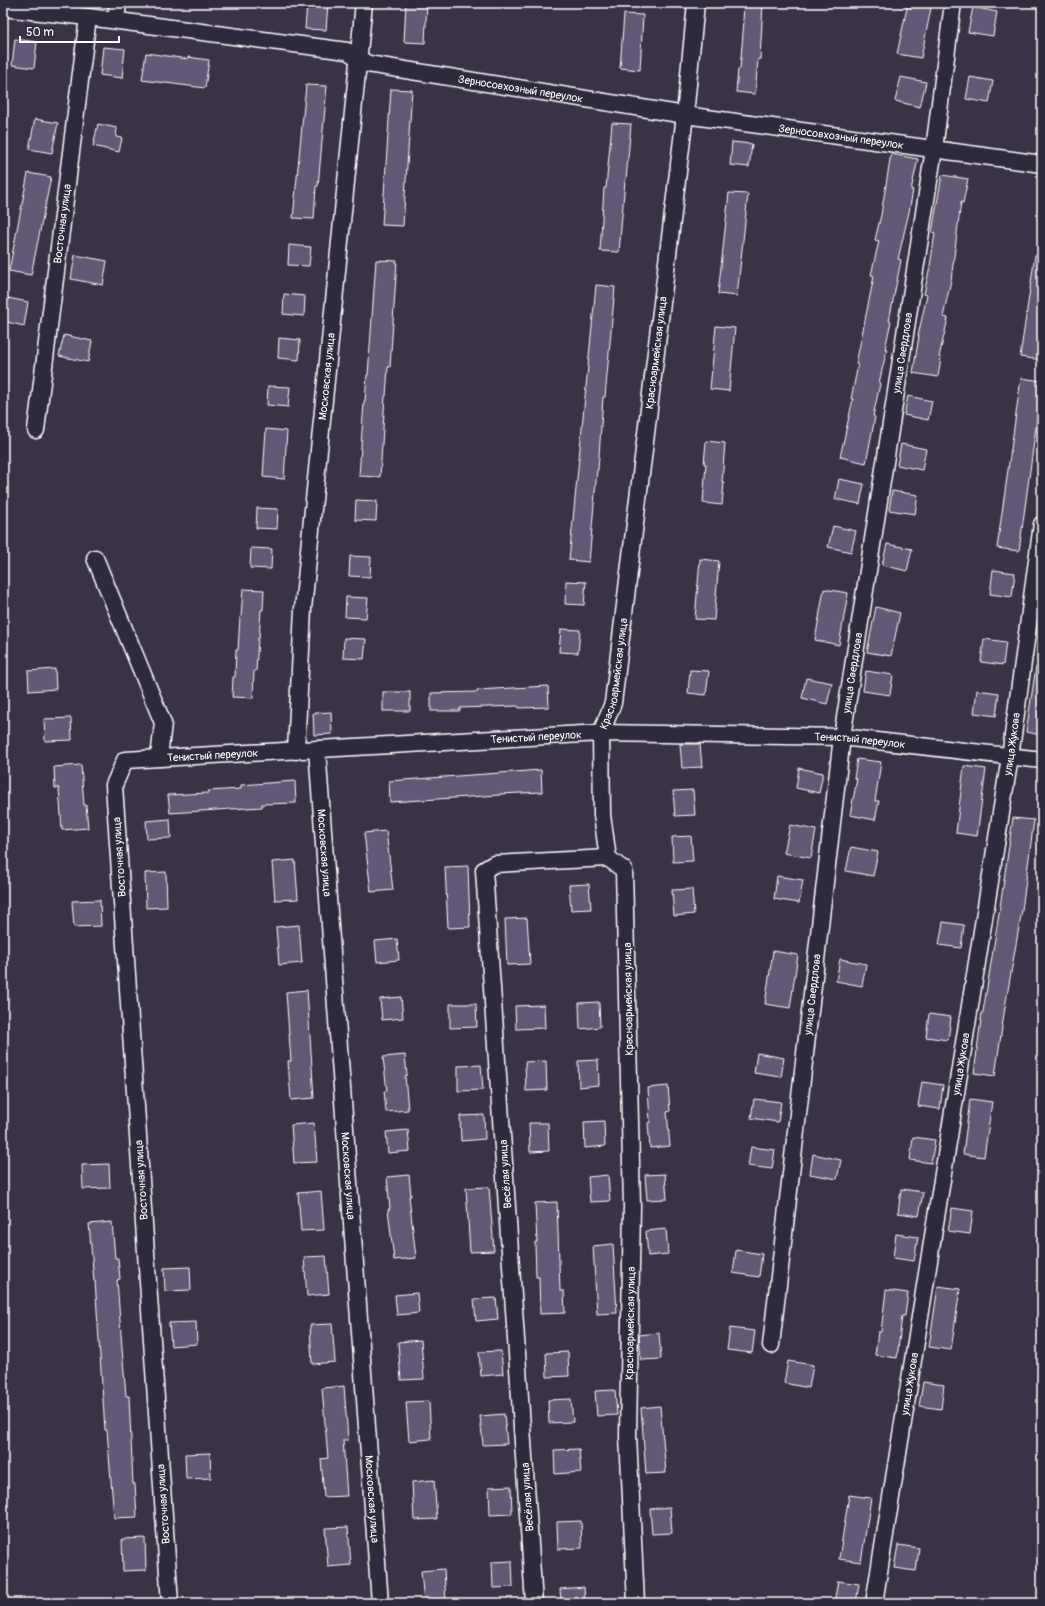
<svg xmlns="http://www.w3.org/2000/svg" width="1045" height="1606" font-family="Pangolin,sans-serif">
<rect width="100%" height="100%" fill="#3a3348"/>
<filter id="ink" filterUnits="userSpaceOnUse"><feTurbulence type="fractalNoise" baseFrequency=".025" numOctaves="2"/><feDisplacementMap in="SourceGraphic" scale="8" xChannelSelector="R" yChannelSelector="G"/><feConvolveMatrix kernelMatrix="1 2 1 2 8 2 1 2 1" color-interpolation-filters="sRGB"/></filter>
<g filter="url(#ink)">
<g fill="#645875" stroke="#fff">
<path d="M307 3H328L326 30 305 29Z"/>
<path d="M406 3H427L425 43 404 42Z"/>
<path d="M744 3H763L760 59H758L755 94 736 92 738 69H740L744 21H743Z"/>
<path d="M908 3H932L921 58 897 54Z"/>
<path d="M973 7 997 12 993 36 968 32Z"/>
<path d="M624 14 643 15 640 70 620 68Z"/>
<path d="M15 39 37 42 34 68 12 65Z"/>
<path d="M103 47 125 49 122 78 100 75Z"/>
<path d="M146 53 188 59V57L209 60 205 88 142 80Z"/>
<path d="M901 77 926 82 920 107 895 101Z"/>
<path d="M970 77 993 81 989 103 966 99Z"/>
<path d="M306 85 327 86 318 186H316L314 219 293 218Z"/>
<path d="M391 89 412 90 403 226 382 225Z"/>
<path d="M35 119 58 123 52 153 29 149Z"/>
<path d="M612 123 631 124 626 180H625L619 252 600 251 604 188H606Z"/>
<path d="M98 124 117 128 116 137 122 138 119 152 93 146Z"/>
<path d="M732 142 752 144 749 167 730 165Z"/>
<path d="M891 154 918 159 911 190H913L909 212 898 259 901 260 889 321H891L885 349H887L879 383 880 384 873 416 875 417 866 463 840 457 853 399H851L858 365 856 364 874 276 871 275 879 241 875 240 881 215Z"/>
<path d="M28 173 51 177 31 275 9 271Z"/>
<path d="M942 175 968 179 963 203 961 202 951 280 943 317 948 318 939 357 941 358 938 377 913 373 919 336H918L927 295 924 294 930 266 935 233 932 232Z"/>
<path d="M729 193 748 194 737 296 718 294Z"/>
<path d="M289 245 311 247 309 266 288 265Z"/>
<path d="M75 255 107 261 103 285 71 279Z"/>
<path d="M1035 255H1042V360L1020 357Z"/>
<path d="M376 260 397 261 390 367H388L386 396H385L380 477 359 476 364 401H365L367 375H368Z"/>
<path d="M596 285 615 287 605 397H603L598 470H597L589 562 569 560Z"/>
<path d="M284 294 305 296 304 316 283 314Z"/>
<path d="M3 297 28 302 24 326 3 321Z"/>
<path d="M716 326 735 328 729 391 710 389Z"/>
<path d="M64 335 92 341 88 362 59 356Z"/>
<path d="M279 338 300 340 299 360 278 358Z"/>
<path d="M1021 378 1042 381V383L1019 551 997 548Z"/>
<path d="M268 386 290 387 288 407 267 405Z"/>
<path d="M908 396 932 401 928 420 904 415Z"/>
<path d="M266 429 287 431 284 479 263 477Z"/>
<path d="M706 441 725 443 722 482H724L722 505 703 503 706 464H704Z"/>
<path d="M901 444 926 449 922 470 897 465Z"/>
<path d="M839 479 864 484 860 504 835 499Z"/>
<path d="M892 491 918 495 915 514 889 510Z"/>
<path d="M356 500 377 501 376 521 355 520Z"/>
<path d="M257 508 278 509 277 529 256 528Z"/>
<path d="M833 526 856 531 851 552 828 547Z"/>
<path d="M887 544 912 549 907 571 882 565Z"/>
<path d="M251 548 272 549 271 569 250 568Z"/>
<path d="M350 556 371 557 370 577 349 576Z"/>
<path d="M700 559 719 561 714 620 695 619Z"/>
<path d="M993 570 1015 573 1012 597 990 594Z"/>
<path d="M566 581 586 582 584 605 565 604Z"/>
<path d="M243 589 264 590 263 610H261L259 639 258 638 256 671H254L253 698 232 697 233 677H235L236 650H238L240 617H241Z"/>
<path d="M824 589 848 593 839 645 815 640Z"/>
<path d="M346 597 368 598 366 618 345 617Z"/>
<path d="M876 607 900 613 891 656 867 652Z"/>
<path d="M561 629 580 630 578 653 559 652Z"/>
<path d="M344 638 366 639 364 659 343 658Z"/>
<path d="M984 639 1006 642 1003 665 981 662Z"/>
<path d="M1036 667 1042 668V735L1026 732Z"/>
<path d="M55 669 56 689 29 691 28 671Z"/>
<path d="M690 670 709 671 706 695 688 693Z"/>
<path d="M866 671 893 675 890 695 863 691Z"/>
<path d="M806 678 832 683 827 704 802 698Z"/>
<path d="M548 686 549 707 519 708 518 706 460 708V711H431V693L478 692 477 690Z"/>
<path d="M977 690 999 693 996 716 974 713Z"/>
<rect x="383" y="692" width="27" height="19"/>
<path d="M331 712 332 734 314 735 313 713Z"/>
<path d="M71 718 72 740 45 741 44 719Z"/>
<path d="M680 744H700L702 767 682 768Z"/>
<path d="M857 759 881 762 875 801H879L875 820 850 815 857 779 854 778Z"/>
<path d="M81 765 84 805H86L88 828 62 830 59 788H55L54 767Z"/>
<path d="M964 766 986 769 977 836 956 833Z"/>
<path d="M799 768 823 773 819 793 796 788Z"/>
<path d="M541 770 542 792 500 794V795L390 802 389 781Z"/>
<path d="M295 781 296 803 262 804V807L170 813 168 795 208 793V791L241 789V785Z"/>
<path d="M693 790 695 815 675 816 673 791Z"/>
<path d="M1013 818 1034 820 1022 910 1005 1007 995 1076 974 1073 982 1012H983L999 914Z"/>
<path d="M170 819 171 838 147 839 146 821Z"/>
<path d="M790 825 816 830 811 858 784 853Z"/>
<path d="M386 831 393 890 371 892 364 833Z"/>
<path d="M691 836 693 861 673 862 672 837Z"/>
<path d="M851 847 878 852 873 876 846 871Z"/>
<path d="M295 860 298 899 275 900 272 862Z"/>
<path d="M468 866 470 927 448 928 445 867Z"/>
<path d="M166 872 167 907 146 908 145 873Z"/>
<path d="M777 876 803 880 799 903 774 899Z"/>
<path d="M589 884 591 909 571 910 569 885Z"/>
<path d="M692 889 694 914 674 916 672 890Z"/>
<path d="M100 900 101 926 74 927 72 901Z"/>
<path d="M527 918 530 964 507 965 505 919Z"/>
<path d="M943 922 964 925 961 948 939 945Z"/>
<path d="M299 925 302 963 279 965 276 927Z"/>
<path d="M397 939 399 960 377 962 375 941Z"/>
<path d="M773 951 798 955 790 1008 765 1004Z"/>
<path d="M840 959 866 964 862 986 836 981Z"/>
<path d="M307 990 314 1098 291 1100 288 1061H291L286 992Z"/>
<path d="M401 997 403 1018 382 1020 380 999Z"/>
<path d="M599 1002 600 1027 580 1029 579 1003Z"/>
<path d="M450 1004H476L477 1027 450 1028Z"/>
<path d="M544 1005 545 1028 516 1029 515 1006Z"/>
<path d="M929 1014 951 1017 948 1040 926 1037Z"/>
<path d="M757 1053 784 1058 781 1077 754 1073Z"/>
<path d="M405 1055 407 1075 405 1076 408 1110 386 1112 384 1091H387L383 1057Z"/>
<path d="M598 1060 599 1085 579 1087 578 1061Z"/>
<path d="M546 1061 547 1090 526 1091 525 1062Z"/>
<path d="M481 1065 483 1090 458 1091V1066Z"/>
<path d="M922 1082 943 1085 940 1109 918 1106Z"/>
<path d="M668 1086 670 1111 667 1112 670 1146 650 1148 648 1123 650 1122 648 1088Z"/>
<path d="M754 1099 781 1102 778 1122 751 1118Z"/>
<path d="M970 1099 992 1102 984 1157 963 1154Z"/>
<path d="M484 1115 485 1139 461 1141 460 1116Z"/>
<path d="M604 1121 605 1146 585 1148 584 1122Z"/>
<path d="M314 1123 317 1162 294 1163 291 1125Z"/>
<path d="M529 1123H548L549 1151 530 1152Z"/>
<path d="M408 1130 410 1151 388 1153 386 1132Z"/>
<path d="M913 1137 935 1140 931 1163 910 1160Z"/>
<path d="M751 1147 775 1150 772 1169 748 1166Z"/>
<path d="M813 1154 841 1160 837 1179 810 1174Z"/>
<path d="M109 1164 110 1188 83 1189 82 1165Z"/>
<path d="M665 1174 667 1199 647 1200 645 1175Z"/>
<path d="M409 1175 411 1196H409L416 1258 394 1260 388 1209H390L387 1177Z"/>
<path d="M608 1175 610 1201 590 1202 588 1177Z"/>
<path d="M489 1187 494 1251 470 1252 466 1188Z"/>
<path d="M901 1189 923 1192 919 1216 898 1213Z"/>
<path d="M321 1191 324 1230 301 1231 298 1193Z"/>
<path d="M557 1202 560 1291H564L565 1313 540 1314 539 1277H536L535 1242H537L535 1203Z"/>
<path d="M952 1208 973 1211 970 1234 948 1231Z"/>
<path d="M112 1222 115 1258H118L120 1279 117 1280 122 1348 126 1396H129L133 1484H135L137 1517 114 1518 107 1430H105L95 1281H94L89 1224Z"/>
<path d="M666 1229 668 1254 648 1256 646 1231Z"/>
<path d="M896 1234 918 1237 914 1261 893 1258Z"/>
<path d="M613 1244 617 1313 597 1314 593 1246Z"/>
<path d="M736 1250 762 1254 759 1277 733 1273Z"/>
<path d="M326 1256 329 1294 307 1296 304 1257Z"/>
<path d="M190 1267 191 1290 165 1291 164 1268Z"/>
<path d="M938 1286 960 1289 951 1350 929 1347Z"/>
<path d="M886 1290 908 1293 905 1316H902L897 1358 875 1355 878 1332H881Z"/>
<path d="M417 1293 419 1313 397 1315 395 1295Z"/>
<path d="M496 1298 498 1319 476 1321 474 1299Z"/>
<path d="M196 1322 197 1344 171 1346 169 1323Z"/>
<path d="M332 1324 335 1362 312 1364 310 1325Z"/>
<path d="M730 1328 755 1331 752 1353 727 1350Z"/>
<path d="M659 1333 661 1359 641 1360 639 1335Z"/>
<path d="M421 1340 424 1379 401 1380 398 1342Z"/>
<path d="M501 1351 503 1374 481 1376 479 1352Z"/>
<path d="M568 1352 569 1376 547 1377 546 1353Z"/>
<path d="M788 1361 813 1365 809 1388 784 1383Z"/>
<path d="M923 1382 944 1385 941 1409 919 1406Z"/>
<path d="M344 1386 348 1440H343L347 1496 324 1497 321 1459 328 1458 322 1388Z"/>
<path d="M615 1390 617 1415 597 1416 595 1391Z"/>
<path d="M571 1399 573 1422 549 1423 548 1400Z"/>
<path d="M429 1401 431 1439 409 1441 406 1402Z"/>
<path d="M660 1406 666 1473 646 1474 641 1408Z"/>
<path d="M504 1414 507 1444 483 1445 480 1416Z"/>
<path d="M579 1449 581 1472 555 1474 554 1450Z"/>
<path d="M210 1453 211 1478 186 1479 185 1454Z"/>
<path d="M434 1480 437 1519 414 1520 412 1482Z"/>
<path d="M511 1486 512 1514 490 1515 489 1487Z"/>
<path d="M849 1495 871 1498 861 1562 839 1559Z"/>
<path d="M670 1507 672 1533 652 1534 650 1509Z"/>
<path d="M581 1521 582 1548 558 1549 557 1522Z"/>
<path d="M348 1527 351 1565 328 1567 325 1528Z"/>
<path d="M145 1538 146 1570 123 1571 122 1539Z"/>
<path d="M898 1545 919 1548 916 1571 894 1568Z"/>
<path d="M512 1561 513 1587 493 1588 492 1562Z"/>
<path d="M444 1569 446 1603H424L421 1571Z"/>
<path d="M838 1581 859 1584 856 1603H834Z"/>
<path d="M584 1587 585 1603H561L560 1589Z"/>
</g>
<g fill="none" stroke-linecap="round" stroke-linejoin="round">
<defs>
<g id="minor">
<path id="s1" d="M3 8 88 17 347 51 368 64 685 115 1042 164"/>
<path d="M116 20 118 3"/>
<path id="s2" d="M36 430 88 17"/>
<path d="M95 558 163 723 159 758"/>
<path id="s3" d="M317 749 380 1603"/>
<path id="s4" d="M296 751 303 609 364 3"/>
<path id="s5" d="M771 1345 842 737 934 149 953 3"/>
<path id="s6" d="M170 1603 114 785 125 760 601 733 842 737 1042 760"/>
<path d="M534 1603 484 870 494 864 608 858"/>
<path id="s7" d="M636 1603 628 1436 632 1206 624 870 608 858 602 815 601 733 613 703 685 115 696 3"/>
<path id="s8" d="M874 1603 1010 757 1042 524"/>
</g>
</defs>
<use href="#minor" stroke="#fff" stroke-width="19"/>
<use href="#minor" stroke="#2f2a3d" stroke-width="16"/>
</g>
</g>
<g text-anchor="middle" stroke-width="4" stroke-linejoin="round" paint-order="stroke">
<g font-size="11" fill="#fff" stroke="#2f2a3d">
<text dy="4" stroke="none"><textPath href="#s1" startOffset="526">Зерносовхозный переулок</textPath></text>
<text dy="4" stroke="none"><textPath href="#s1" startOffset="850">Зерносовхозный переулок</textPath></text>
<text dy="4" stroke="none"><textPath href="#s2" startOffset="208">Восточная улица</textPath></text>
<text dy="4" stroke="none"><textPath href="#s7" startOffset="1264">Красноармейская улица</textPath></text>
<text dy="4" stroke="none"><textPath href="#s5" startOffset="1001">улица Свердлова</textPath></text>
<text dy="4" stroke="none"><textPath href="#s4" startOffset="376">Московская улица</textPath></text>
<text dy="4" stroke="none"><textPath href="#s7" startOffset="940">Красноармейская улица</textPath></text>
<text dy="4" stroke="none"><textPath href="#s5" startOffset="677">улица Свердлова</textPath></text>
<text dy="4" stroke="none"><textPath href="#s6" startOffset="1259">Тенистый переулок</textPath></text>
<text dy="4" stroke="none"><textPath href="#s6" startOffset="1583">Тенистый переулок</textPath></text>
<text dy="4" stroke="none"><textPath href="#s8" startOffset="870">улица Жукова</textPath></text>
<text dy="4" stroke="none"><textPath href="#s6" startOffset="935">Тенистый переулок</textPath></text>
<text dy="4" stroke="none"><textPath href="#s3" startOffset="104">Московская улица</textPath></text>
<text transform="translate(119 857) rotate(-94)" y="4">Восточная улица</text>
<text dy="4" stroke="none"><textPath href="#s5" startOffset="353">улица Свердлова</textPath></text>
<text transform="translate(628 999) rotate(-91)" y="4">Красноармейская улица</text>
<text dy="4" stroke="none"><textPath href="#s8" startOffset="546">улица Жукова</textPath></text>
<text transform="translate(505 1174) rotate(-94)" y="4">Весёлая улица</text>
<text dy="4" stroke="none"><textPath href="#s3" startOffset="428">Московская улица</textPath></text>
<text transform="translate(141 1180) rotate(-94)" y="4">Восточная улица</text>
<text dy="4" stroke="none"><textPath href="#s7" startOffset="280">Красноармейская улица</textPath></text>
<text dy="4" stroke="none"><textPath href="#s8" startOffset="222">улица Жукова</textPath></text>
<text transform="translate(527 1497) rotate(-94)" y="4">Весёлая улица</text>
<text dy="4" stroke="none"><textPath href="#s3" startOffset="752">Московская улица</textPath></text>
<text transform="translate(163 1504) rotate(-94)" y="4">Восточная улица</text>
</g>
</g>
<rect width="1045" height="1606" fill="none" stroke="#2f2a3d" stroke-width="16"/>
<rect x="8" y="8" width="1029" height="1590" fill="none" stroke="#fff" stroke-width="1.5" filter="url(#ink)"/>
<path d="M20 36v6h99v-6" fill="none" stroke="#ffffff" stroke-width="2"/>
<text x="26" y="36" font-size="12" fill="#ffffff" stroke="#2f2a3d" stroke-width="3" paint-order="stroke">50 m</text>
</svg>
